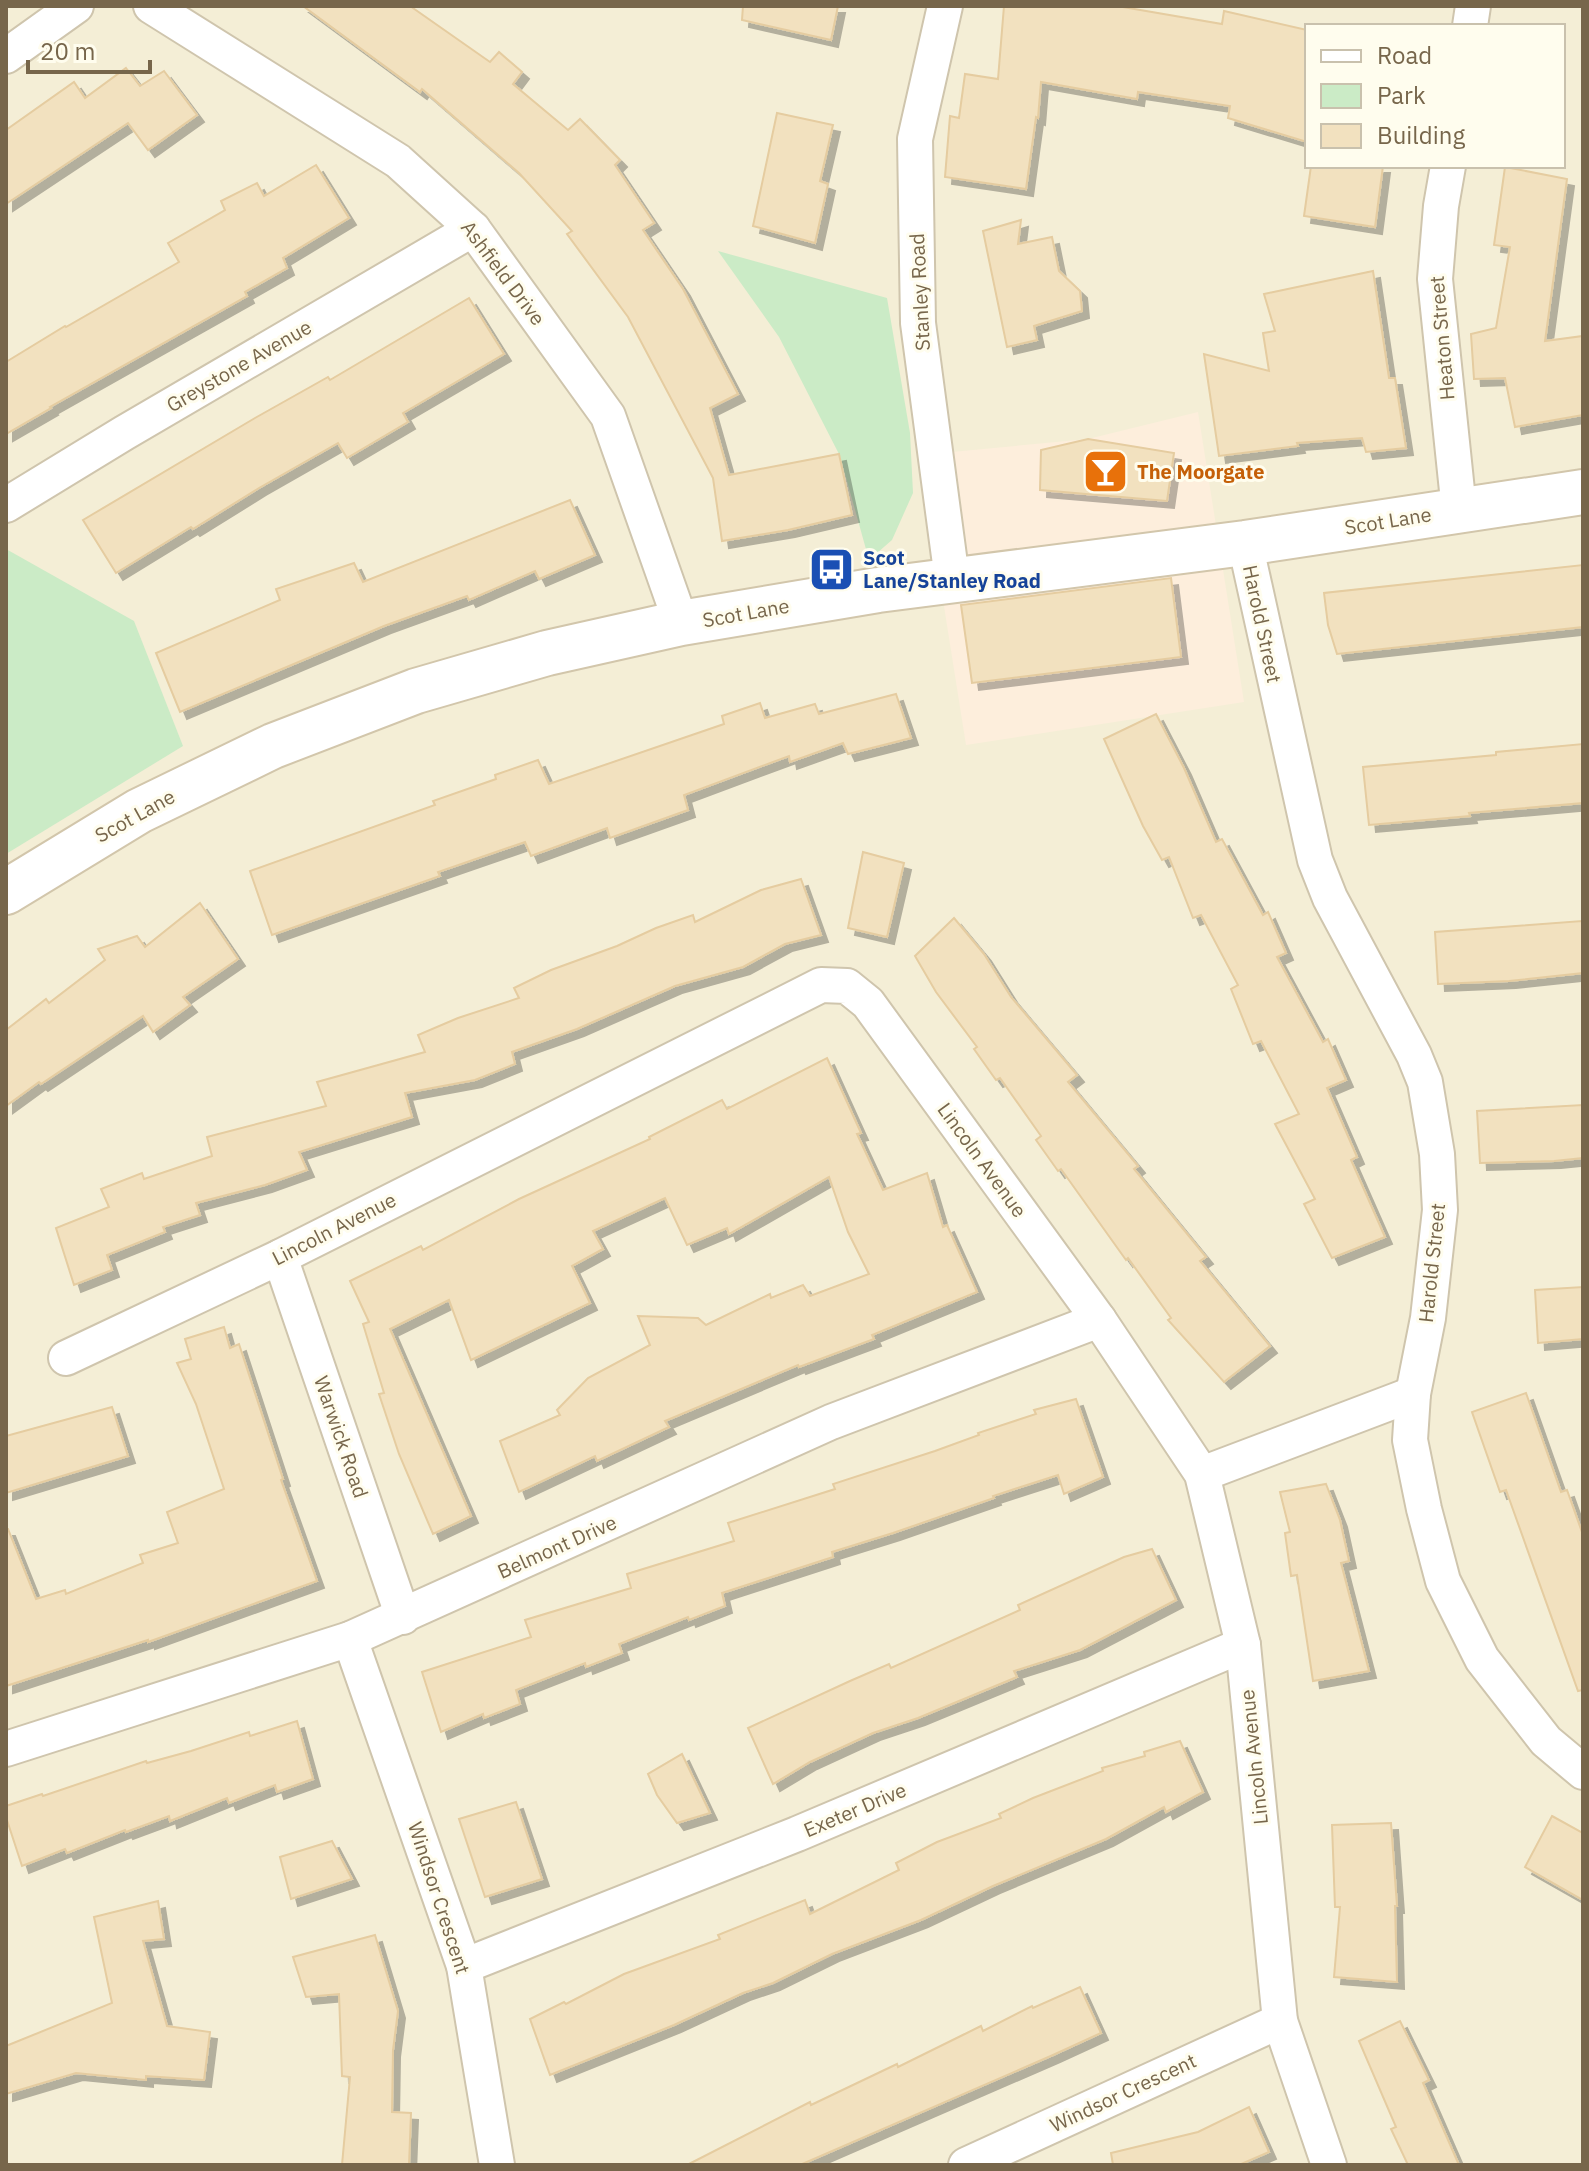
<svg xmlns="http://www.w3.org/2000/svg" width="1589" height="2171" font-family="'IBM Plex Sans',sans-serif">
<defs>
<filter id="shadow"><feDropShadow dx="7" dy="7" stdDeviation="0" flood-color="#0004"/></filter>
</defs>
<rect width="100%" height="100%" fill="#fcfae8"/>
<path fill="#f4eed6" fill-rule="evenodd" d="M6 6H1583V2165H6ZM1307 26H1563V166H1307Z"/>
<path fill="#fdeedc" d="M1198 412 1244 702 966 745 920 455 1088 439Z"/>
<g fill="#cbebc6">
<path d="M718 251 887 298 910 433 913 493 892 540 869 560 840 456 779 337Z"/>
<path d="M6 549 134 621 183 746 6 854Z"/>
</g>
<g fill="#f2e1bf" stroke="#e5cca0" stroke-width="2" filter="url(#shadow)">
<path d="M303 6H410L490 62 499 52 522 72 513 84 568 130 580 119 620 160 615 165 654 223 643 230 683 289 738 394 710 408 729 475 839 454 852 515 788 530 722 541 713 478 628 317 567 234 572 231 519 173 422 89 420 92Z"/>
<path d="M743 6H838L831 40 742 20Z"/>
<path d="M1004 6H1117L1222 24 1224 11 1307 30V142L1228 118 1230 106 1138 92 1137 99 1041 82 1038 118 1036 117 1026 189 945 177 950 116 959 118 965 74 998 79Z"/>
<path d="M126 68 140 86 164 71 197 115 148 150 128 123 6 204V130L74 82 85 98Z"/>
<path d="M777 113 833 125 820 181 828 184 815 243 753 226Z"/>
<path d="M316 165 349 218 283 258 287 268 245 292 247 296 50 407 51 408 6 434V362L65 326 66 327 179 262 168 243 225 210 221 201 257 183 264 196Z"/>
<path d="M1311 166H1383L1375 227 1304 216Z"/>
<path d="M1505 167 1567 179 1545 341 1583 336V415L1515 427 1505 378 1474 379 1471 334 1496 328 1510 247 1494 245Z"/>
<path d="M1021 220 1018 244 1052 237 1059 271 1080 291 1082 311 1034 326 1037 340 1007 347 983 231Z"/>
<path d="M1373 271 1389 378H1395L1406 448 1366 452 1362 438 1297 443 1298 446 1219 456 1204 354 1269 371 1263 333 1275 331 1264 294Z"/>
<path d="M469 298 504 354 403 413 408 422 347 458 338 443 259 488 193 529 191 527 116 573 83 520 255 418 328 377 330 380Z"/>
<path d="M1088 439 1174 453 1167 501 1040 490 1041 450Z"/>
<path d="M570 500 595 555 539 579 535 571 469 600 467 596 384 626 180 712 156 653 280 600 276 589 354 563 363 582Z"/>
<path d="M1583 565V627L1337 654 1328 625 1324 593Z"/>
<path d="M1171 578 1181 657 972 683 961 605Z"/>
<path d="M896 694 911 738 848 754 843 743 790 762 789 756 684 795 688 810 610 838 607 828 531 856 525 842 438 872 440 876 272 935 250 871 435 805 433 801 496 779 495 775 538 760 549 784 724 724 722 716 760 703 765 718 815 704 819 714Z"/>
<path d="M1156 714 1184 768 1216 842 1222 839 1263 915 1268 912 1286 953 1277 957 1323 1042 1328 1039 1346 1080 1327 1088 1357 1157 1351 1160 1385 1237 1332 1258 1304 1204 1315 1199 1275 1124 1299 1114 1261 1041 1253 1044 1231 989 1238 985 1201 915 1193 918 1169 857 1162 860 1143 826 1104 739Z"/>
<path d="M1583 744V803L1469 813 1470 816 1369 825 1363 767 1496 755V752Z"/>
<path d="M863 852 904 863 887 937 848 928Z"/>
<path d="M801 879 821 935 785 944 743 967 675 986 577 1029 512 1052 515 1064 475 1080 405 1093 412 1117 299 1152 307 1170 265 1185 196 1203 200 1215 163 1227 165 1232 107 1255 112 1270 74 1285 56 1228 109 1207 101 1189 142 1173 144 1179 212 1156 207 1137 326 1106 317 1082 425 1052 418 1035 458 1018 519 998 514 988 551 970 617 946 656 928 693 915 695 922 761 890Z"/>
<path d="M200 903 238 959 183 997 190 1005 153 1032 143 1016 41 1084 39 1082 6 1106V1030L46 999 49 1003 105 960 98 949 137 936 145 947Z"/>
<path d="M954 918 984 954 1011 997 1077 1075 1068 1082 1138 1166 1134 1169 1206 1257 1200 1261 1270 1346 1224 1382 1168 1320 1171 1318 1128 1258 1126 1260 1061 1169 1058 1171 1036 1140 1041 1136 1000 1078 996 1080 974 1049 977 1047 936 992 915 956Z"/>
<path d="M1582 921 1583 973 1509 981 1438 984 1435 932Z"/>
<path d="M827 1058 861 1133 857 1134 883 1190 927 1173 943 1227 947 1225 977 1292 872 1335 874 1339 799 1367 798 1365 665 1421 669 1427 597 1461 595 1456 519 1492 500 1441 560 1415 557 1410 588 1378 650 1345 638 1316 698 1318 706 1325 770 1294 771 1298 803 1285 810 1296 869 1274 848 1232 829 1177 729 1234 727 1228 687 1245 665 1198 593 1231 603 1249 572 1266 590 1303 471 1360 449 1300 390 1329 471 1516 433 1534 399 1454 379 1394 384 1393 363 1324 369 1322 350 1281 421 1246 423 1250 519 1199 650 1139 649 1137 722 1100 727 1109Z"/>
<path d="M1583 1105V1158L1554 1161 1480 1163 1477 1111Z"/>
<path d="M1583 1287V1339L1538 1343 1535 1290Z"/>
<path d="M224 1327 230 1348 239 1344 283 1479 281 1480 317 1581 148 1642V1640L6 1686V1529H8L36 1599 65 1590 66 1594 143 1563 140 1555 178 1543 167 1512 224 1489 196 1404 177 1363 191 1359 185 1339Z"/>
<path d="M1526 1393 1561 1492 1567 1490 1583 1535V1690L1578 1691 1506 1490 1500 1492 1472 1412Z"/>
<path d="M1076 1399 1103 1477 1064 1494 1058 1475 993 1496 994 1498 893 1533 832 1552 833 1557 722 1593 725 1606 689 1620 688 1617 619 1644 622 1653 586 1667 585 1663 516 1690 520 1704 484 1718 483 1714 441 1732 422 1672 531 1637 525 1620 631 1588 627 1574 734 1541 728 1523 835 1489 833 1484 935 1451 979 1435 978 1433 1036 1414 1034 1410Z"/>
<path d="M112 1407 128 1456 6 1493V1436Z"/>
<path d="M1326 1484 1340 1520 1349 1561 1341 1563 1369 1671 1313 1681 1297 1575 1291 1576 1285 1533 1290 1532 1280 1492Z"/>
<path d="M1152 1549 1176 1600 1080 1650 1014 1671 1017 1677 918 1718 873 1733 810 1762 773 1784 748 1728 850 1681 889 1664 891 1668 1020 1610 1018 1605 1124 1557Z"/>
<path d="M297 1721 313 1779 277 1792 275 1785 229 1803 227 1798 170 1821 169 1816 126 1832 125 1830 67 1853 65 1849 22 1866 6 1817V1806L42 1794 43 1796 146 1761 147 1763 191 1751 249 1732 250 1736Z"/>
<path d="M1180 1741 1203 1792 1166 1812 1164 1807 1106 1839 993 1886 921 1920 832 1954 773 1983 743 1993 674 2025 550 2075 530 2019 564 2002 566 2004 624 1974 720 1939 718 1935 805 1900 810 1914 899 1870 896 1863 937 1842 1001 1818 999 1814 1033 1798 1103 1771 1102 1768 1145 1756 1144 1752Z"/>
<path d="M682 1754 710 1813 677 1823 657 1795 648 1774Z"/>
<path d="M516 1802 542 1879 485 1897 459 1819Z"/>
<path d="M1552 1816 1583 1833V1900L1525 1867Z"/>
<path d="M1391 1823 1397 1906H1395L1397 1982 1334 1977 1340 1907H1335L1332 1825Z"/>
<path d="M332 1841 352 1879 291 1899 280 1857Z"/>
<path d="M158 1901 164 1939 143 1941 167 2026 210 2032 204 2080 146 2076V2080L76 2073 6 2094V2046L112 2003 94 1917Z"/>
<path d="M375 1935 398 2011 393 2050 392 2112 411 2113 409 2165H342L350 2077 342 2076 339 1994 306 1997 293 1957Z"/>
<path d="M1080 1987 1101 2033 1053 2055 800 2165H687L810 2102 811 2105 897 2064 898 2067 981 2026 983 2031 1032 2006 1033 2008Z"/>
<path d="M1400 2021 1429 2080 1423 2083 1459 2165H1408L1391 2129 1396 2127 1359 2041Z"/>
<path d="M1249 2107 1269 2152 1239 2165H1113L1111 2153 1198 2132Z"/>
</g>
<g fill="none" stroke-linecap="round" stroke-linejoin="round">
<defs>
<g id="street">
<path d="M151 6 398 161 473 229 608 416 681 623"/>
<path d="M945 6 915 139 918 323 952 579"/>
<path d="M1470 26 1473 6"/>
<path d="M6 56 76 6"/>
<path d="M1448 166 1441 206 1435 279 1459 510"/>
<path d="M6 505 124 433 473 229"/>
<path d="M1245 543 1315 860 1330 898 1414 1055 1425 1082 1437 1154 1440 1210 1428 1318 1413 1394 1410 1440 1424 1509 1443 1581 1482 1659 1546 1741 1583 1772"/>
<path d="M280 1257 403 1617"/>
<path d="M66 1358 280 1257 821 985 847 986 868 1003 1099 1320 1202 1474 1243 1645 1280 2021 1329 2165"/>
<path d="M1202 1474 1413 1394"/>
<path d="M350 1639 464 1966 497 2165"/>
<path d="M6 1749 350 1639 831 1422 1099 1320"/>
<path d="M464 1966 797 1834 1243 1645"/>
<path d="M966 2165 1280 2021"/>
</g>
<path id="secondary" d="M6 892 139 811 273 746 416 691 547 653 681 623 878 590 1245 543 1583 492"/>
</defs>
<use href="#street" stroke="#cfc5ad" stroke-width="38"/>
<use href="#secondary" stroke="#d2c6ab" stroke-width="48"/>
<use href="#street" stroke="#fff" stroke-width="34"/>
<use href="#secondary" stroke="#fff" stroke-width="44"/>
</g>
<defs>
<symbol id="bar-square" viewBox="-11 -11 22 22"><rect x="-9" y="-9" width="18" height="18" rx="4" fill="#e8710a" stroke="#fffdee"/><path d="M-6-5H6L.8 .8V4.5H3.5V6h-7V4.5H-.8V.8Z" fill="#fff"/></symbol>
<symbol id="bus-square" viewBox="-11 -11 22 22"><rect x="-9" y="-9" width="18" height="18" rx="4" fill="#1a4fb4" stroke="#fffdee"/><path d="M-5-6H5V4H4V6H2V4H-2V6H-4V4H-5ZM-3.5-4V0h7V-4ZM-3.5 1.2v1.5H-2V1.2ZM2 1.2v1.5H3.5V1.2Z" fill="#fff"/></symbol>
</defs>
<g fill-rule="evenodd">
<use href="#bar-square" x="1080" y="446" width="51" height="51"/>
<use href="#bus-square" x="806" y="544" width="51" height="51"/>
</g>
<g text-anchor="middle" stroke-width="6" stroke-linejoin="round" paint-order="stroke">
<g font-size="20" fill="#77664b" stroke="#fffdee">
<text transform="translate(503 273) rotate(53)" y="7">Ashfield Drive</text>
<text transform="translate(920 292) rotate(-93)" y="7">Stanley Road</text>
<text transform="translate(1442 338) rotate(-95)" y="7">Heaton Street</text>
<text transform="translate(239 366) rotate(-30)" y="7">Greystone Avenue</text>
<text transform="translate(1388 521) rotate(-9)" y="7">Scot Lane</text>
<text transform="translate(746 613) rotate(-10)" y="7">Scot Lane</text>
<text transform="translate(1262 624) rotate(78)" y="7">Harold Street</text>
<text transform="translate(135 816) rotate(-29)" y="7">Scot Lane</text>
<text transform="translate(982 1160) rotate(54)" y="7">Lincoln Avenue</text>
<text transform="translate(334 1229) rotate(-27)" y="7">Lincoln Avenue</text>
<text transform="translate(1432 1263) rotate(-84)" y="7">Harold Street</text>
<text transform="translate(341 1437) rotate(71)" y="7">Warwick Road</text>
<text transform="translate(557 1547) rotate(-24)" y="7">Belmont Drive</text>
<text transform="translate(1254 1757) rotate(-96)" y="7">Lincoln Avenue</text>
<text transform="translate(855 1810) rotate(-23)" y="7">Exeter Drive</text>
<text transform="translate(439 1898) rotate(72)" y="7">Windsor Crescent</text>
<text transform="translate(1123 2093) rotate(-25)" y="7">Windsor Crescent</text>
</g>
<g font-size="20" font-weight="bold" fill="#c56008" stroke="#fffdee" text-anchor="start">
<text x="1137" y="479">The Moorgate</text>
</g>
<g font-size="20" font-weight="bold" fill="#164399" stroke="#fffdee" text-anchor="start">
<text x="863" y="565">Scot<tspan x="863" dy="23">Lane/Stanley Road</tspan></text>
</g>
</g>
<rect width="1589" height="2171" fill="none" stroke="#77664b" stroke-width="16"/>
<rect x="1305" y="24" width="260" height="144" fill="#fffdee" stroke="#c9c1ad" stroke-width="2"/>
<rect x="1321" y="50" width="40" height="12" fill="#ffffff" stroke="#c9c1ad" stroke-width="2"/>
<text x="1377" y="64" font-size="24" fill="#77664b">Road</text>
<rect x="1321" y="84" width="40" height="24" fill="#cbebc6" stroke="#c9c1ad" stroke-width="2"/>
<text x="1377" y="104" font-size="24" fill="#77664b">Park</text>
<rect x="1321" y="124" width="40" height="24" fill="#f2e1bf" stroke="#c9c1ad" stroke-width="2"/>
<text x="1377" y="144" font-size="24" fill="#77664b">Building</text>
<path d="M28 60v12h122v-12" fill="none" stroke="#77664b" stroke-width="4"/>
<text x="40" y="60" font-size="24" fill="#77664b" stroke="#fffdee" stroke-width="6" paint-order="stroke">20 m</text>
</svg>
